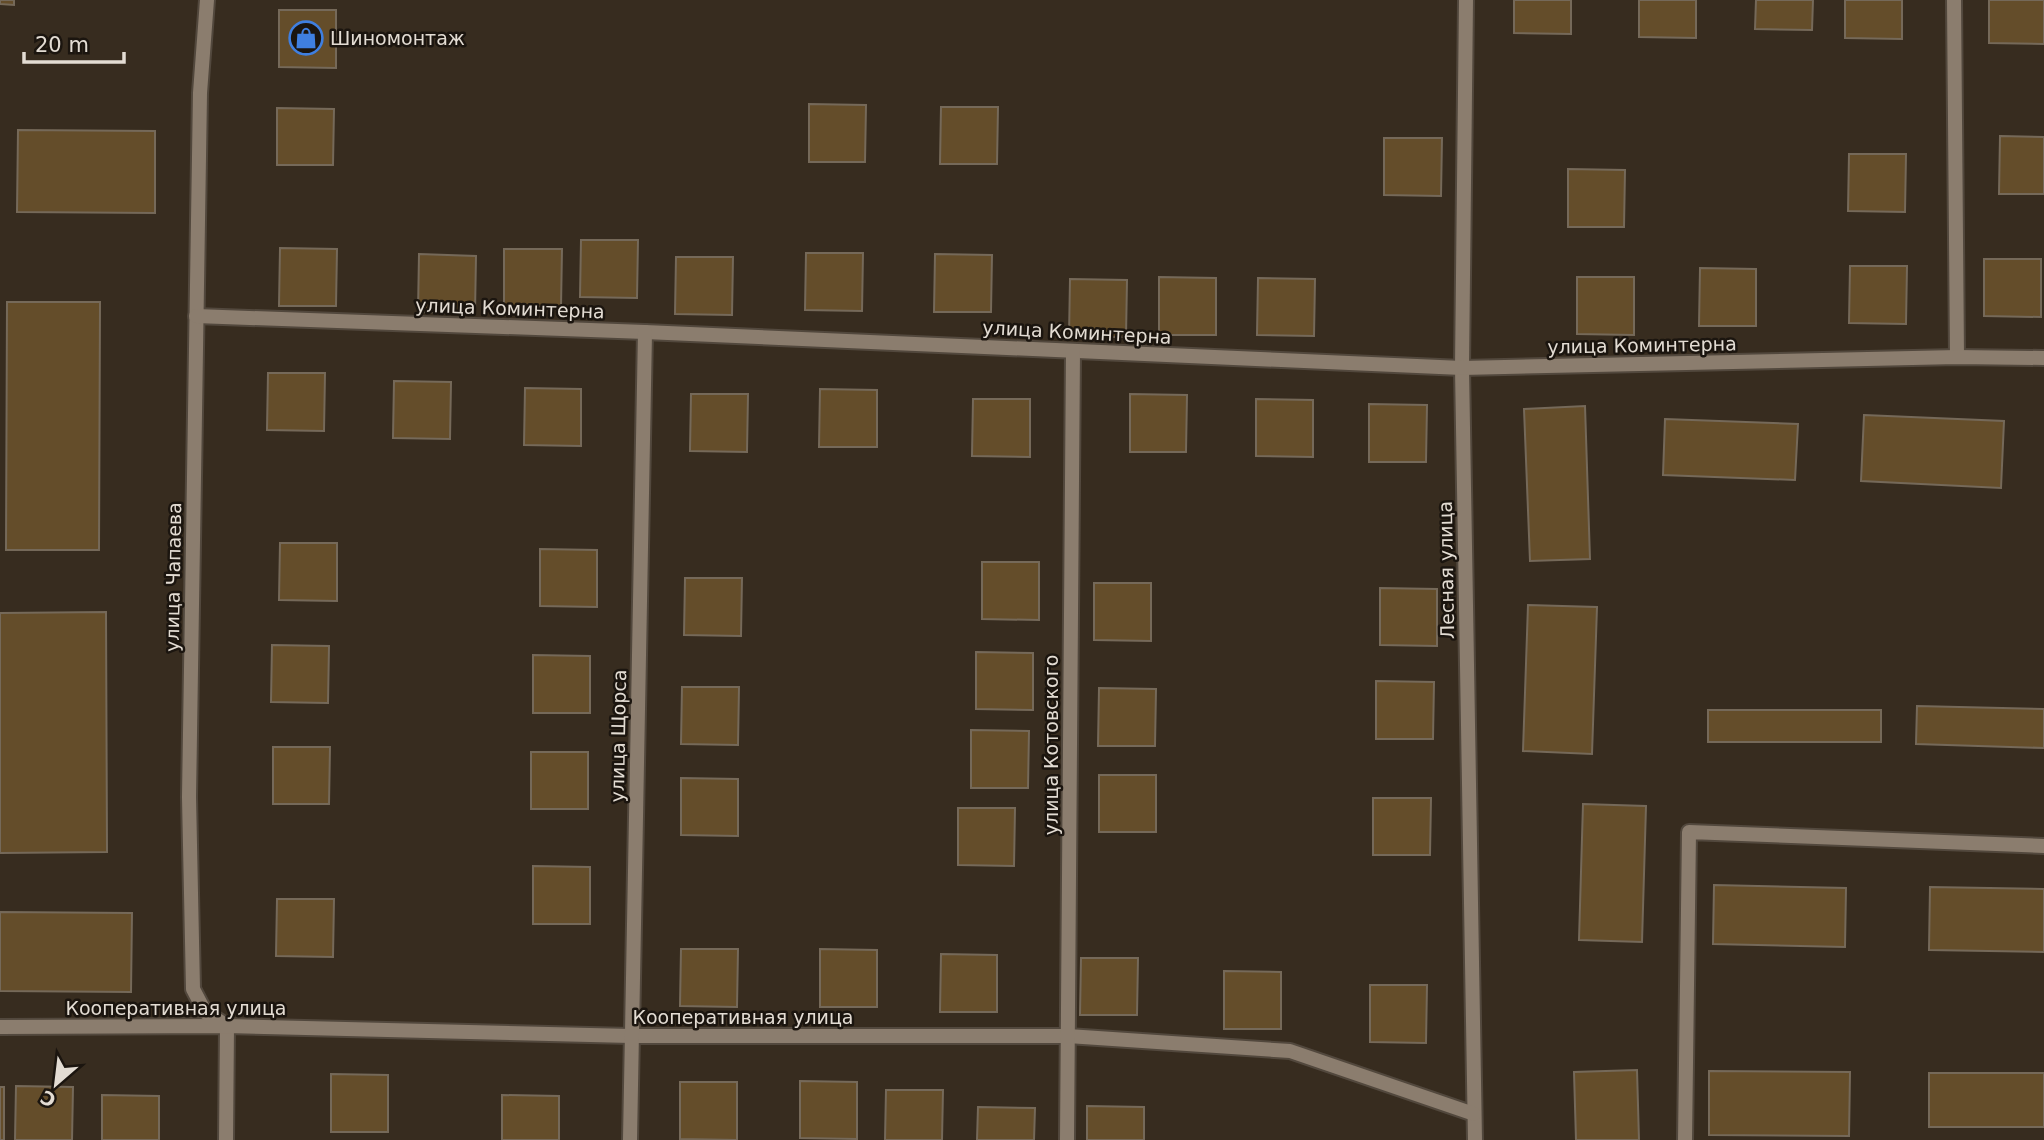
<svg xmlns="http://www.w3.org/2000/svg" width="2044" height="1140" font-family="'DejaVu Sans',sans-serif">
<rect width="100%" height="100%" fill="#372c1f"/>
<g fill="#644d2a" stroke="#756959" stroke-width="2">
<path d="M0 0H14V5L0 4Z"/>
<path d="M1514 0H1571V34L1514 33Z"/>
<path d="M1639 0H1696V38L1639 37Z"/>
<path d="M1756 0H1813L1812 30 1755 29Z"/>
<path d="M1845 0H1902V39L1845 38Z"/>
<path d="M1989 0H2044V44L1989 43Z"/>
<path d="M279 10H336V68L279 67Z"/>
<path d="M809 104 866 105 865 162H809Z"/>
<path d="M941 107H998L997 164H940Z"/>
<path d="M277 108 334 109 333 165H277Z"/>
<path d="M18 130 155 131V213L17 212Z"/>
<path d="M2000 136 2044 137V194H1999Z"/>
<path d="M1384 138H1442L1441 196 1384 195Z"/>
<path d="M1849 154H1906L1905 212 1848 211Z"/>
<path d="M1568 169 1625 170 1624 227H1568Z"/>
<path d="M581 240H638L637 298 580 297Z"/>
<path d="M280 248 337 249 336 306H279Z"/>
<path d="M504 249H562L561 307 504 306Z"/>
<path d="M806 253H863L862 311 805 310Z"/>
<path d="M419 254 476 256 475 313 418 312Z"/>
<path d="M935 254 992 255 991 312H934Z"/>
<path d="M676 257H733L732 315 675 314Z"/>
<path d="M1984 259H2041V317L1984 316Z"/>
<path d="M1850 266H1907L1906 324 1849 323Z"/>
<path d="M1700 268 1756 269V326H1699Z"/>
<path d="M1159 277 1216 278V335H1159Z"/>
<path d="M1577 277H1634V335L1577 334Z"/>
<path d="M1258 278 1315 279 1314 336 1257 335Z"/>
<path d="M1070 279 1127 280 1126 337H1069Z"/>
<path d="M7 302H100L99 550H6Z"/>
<path d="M268 373H325L324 431 267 430Z"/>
<path d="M394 381 451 382 450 439 393 438Z"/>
<path d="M525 388 581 389V446L524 445Z"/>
<path d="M820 389 877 390V447H819Z"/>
<path d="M691 394H748L747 452 690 451Z"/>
<path d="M1130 394 1187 395 1186 452H1130Z"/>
<path d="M973 399H1030V457L972 456Z"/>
<path d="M1256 399 1313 400V457L1256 456Z"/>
<path d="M1369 404 1427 405 1426 462H1369Z"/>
<path d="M1585 406 1590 559 1530 561 1524 409Z"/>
<path d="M1864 415 2004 421 2001 488 1861 481Z"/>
<path d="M1665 419 1798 424 1795 480 1663 475Z"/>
<path d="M280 543H337V601L279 600Z"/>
<path d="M540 549 597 550V607L540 606Z"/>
<path d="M982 562H1039V620L982 619Z"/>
<path d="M685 578H742L741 636 684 635Z"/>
<path d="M1094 583H1151V641L1094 640Z"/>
<path d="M1380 588 1437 589V646L1380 645Z"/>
<path d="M1528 605 1597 607 1592 754 1523 751Z"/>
<path d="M106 612 107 852 0 853V613Z"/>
<path d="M272 645 329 646 328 703 271 702Z"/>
<path d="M976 652 1033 653V710L976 709Z"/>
<path d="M533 655 590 656V713H533Z"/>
<path d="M1376 681 1434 682 1433 739H1376Z"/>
<path d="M682 687H739L738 745 681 744Z"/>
<path d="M1099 688 1156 689 1155 746H1098Z"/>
<path d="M1917 706 2044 709V748L1916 744Z"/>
<rect x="1708" y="710" width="173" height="32"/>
<path d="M971 730 1029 731 1028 788H971Z"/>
<path d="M273 747H330L329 804H273Z"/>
<rect x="531" y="752" width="57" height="57"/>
<rect x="1099" y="775" width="57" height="57"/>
<path d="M681 778 738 779V836L681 835Z"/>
<path d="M1373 798H1431L1430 855H1373Z"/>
<path d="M1583 804 1646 806 1642 942 1579 940Z"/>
<path d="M958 808H1015L1014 866 958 865Z"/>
<path d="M533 866 590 867V924H533Z"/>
<path d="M1714 885 1846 888 1845 947 1713 944Z"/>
<path d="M1930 887 2044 889V952L1929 950Z"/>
<path d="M277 899H334L333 957 276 956Z"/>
<path d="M0 912 132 913 131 992 0 991Z"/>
<path d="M681 949H738L737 1007 680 1006Z"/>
<path d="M820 949 877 950V1007H820Z"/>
<path d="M941 954 997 955V1012H940Z"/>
<path d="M1081 958H1138L1137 1015H1080Z"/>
<path d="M1224 971 1281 972V1029H1224Z"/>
<path d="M1370 985H1427L1426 1043 1370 1042Z"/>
<path d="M1637 1070 1639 1140H1576L1574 1072Z"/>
<path d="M1709 1071 1850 1072 1849 1136 1709 1135Z"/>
<rect x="1929" y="1073" width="115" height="54"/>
<path d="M331 1074 388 1075V1132H331Z"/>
<path d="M800 1081 857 1082V1139L800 1138Z"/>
<path d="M680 1082H737V1140L680 1139Z"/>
<path d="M16 1086 73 1087 72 1140H15Z"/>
<rect x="0" y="1087" width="4" height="53"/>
<path d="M886 1090H943L942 1140H885Z"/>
<path d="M102 1095 159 1096V1140H102Z"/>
<path d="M502 1095 559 1096V1140H502Z"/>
<path d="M1087 1106 1144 1107V1140H1087Z"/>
<path d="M978 1107 1035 1108 1034 1140H977Z"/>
</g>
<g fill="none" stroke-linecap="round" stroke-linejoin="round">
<defs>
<path id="lane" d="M1685 1140 1689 832 2044 846"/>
<g id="street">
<path d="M207 0 200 93 189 797 193 989 205 1012 227 1026 226 1140"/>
<path d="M1466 0 1462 368 1475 1140"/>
<path d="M1954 0 1957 357"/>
<path d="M196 316 645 332 1462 368 1957 357 2044 358"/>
<path d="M0 1027 227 1026 631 1036H1068L1290 1051 1474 1114"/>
<path d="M630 1140 645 332"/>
<path d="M1067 1140 1073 351"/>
</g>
</defs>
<use href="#lane" stroke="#52483d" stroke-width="18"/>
<use href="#street" stroke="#52483d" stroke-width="18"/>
<use href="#lane" stroke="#8b7d6e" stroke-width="14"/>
<use href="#street" stroke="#8b7d6e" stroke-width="14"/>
</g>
<defs>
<symbol id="shop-ring" viewBox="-11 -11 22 22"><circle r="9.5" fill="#1b150f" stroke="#3f7fe0" stroke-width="1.5"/><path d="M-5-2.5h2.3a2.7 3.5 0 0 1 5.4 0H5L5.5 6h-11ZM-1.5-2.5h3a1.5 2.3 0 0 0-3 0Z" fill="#3f7fe0"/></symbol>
</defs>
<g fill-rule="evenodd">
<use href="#shop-ring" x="287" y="19" width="38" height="38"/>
</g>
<g text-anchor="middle" stroke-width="5" stroke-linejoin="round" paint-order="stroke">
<g font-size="19" fill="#e3dcd3" stroke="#1b150f" text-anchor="start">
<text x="330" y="45">Шиномонтаж</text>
</g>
<g font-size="19" fill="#e3dcd3" stroke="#1b150f">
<text transform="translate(510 308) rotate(2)" y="7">улица Коминтерна</text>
<text transform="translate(1077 332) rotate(3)" y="7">улица Коминтерна</text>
<text transform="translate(1642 345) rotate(-1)" y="7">улица Коминтерна</text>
<text transform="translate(1446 570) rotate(-91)" y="7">Лесная улица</text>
<text transform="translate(173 577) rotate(-89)" y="7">улица Чапаева</text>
<text transform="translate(618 736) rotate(-89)" y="7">улица Щорса</text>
<text transform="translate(1051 745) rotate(-90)" y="7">улица Котовского</text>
<text x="176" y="1015">Кооперативная улица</text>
<text x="743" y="1024">Кооперативная улица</text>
</g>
</g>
<g transform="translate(56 1084) rotate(208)" stroke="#1b150f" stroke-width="5" paint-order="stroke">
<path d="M0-5L12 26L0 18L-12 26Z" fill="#e3dcd3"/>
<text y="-10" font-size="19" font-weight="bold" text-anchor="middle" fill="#e3dcd3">С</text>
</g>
<path d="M24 52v10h100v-10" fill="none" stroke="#e3dcd3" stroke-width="3.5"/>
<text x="35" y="52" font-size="21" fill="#e3dcd3" stroke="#1b150f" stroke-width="5" paint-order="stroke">20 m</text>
</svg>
